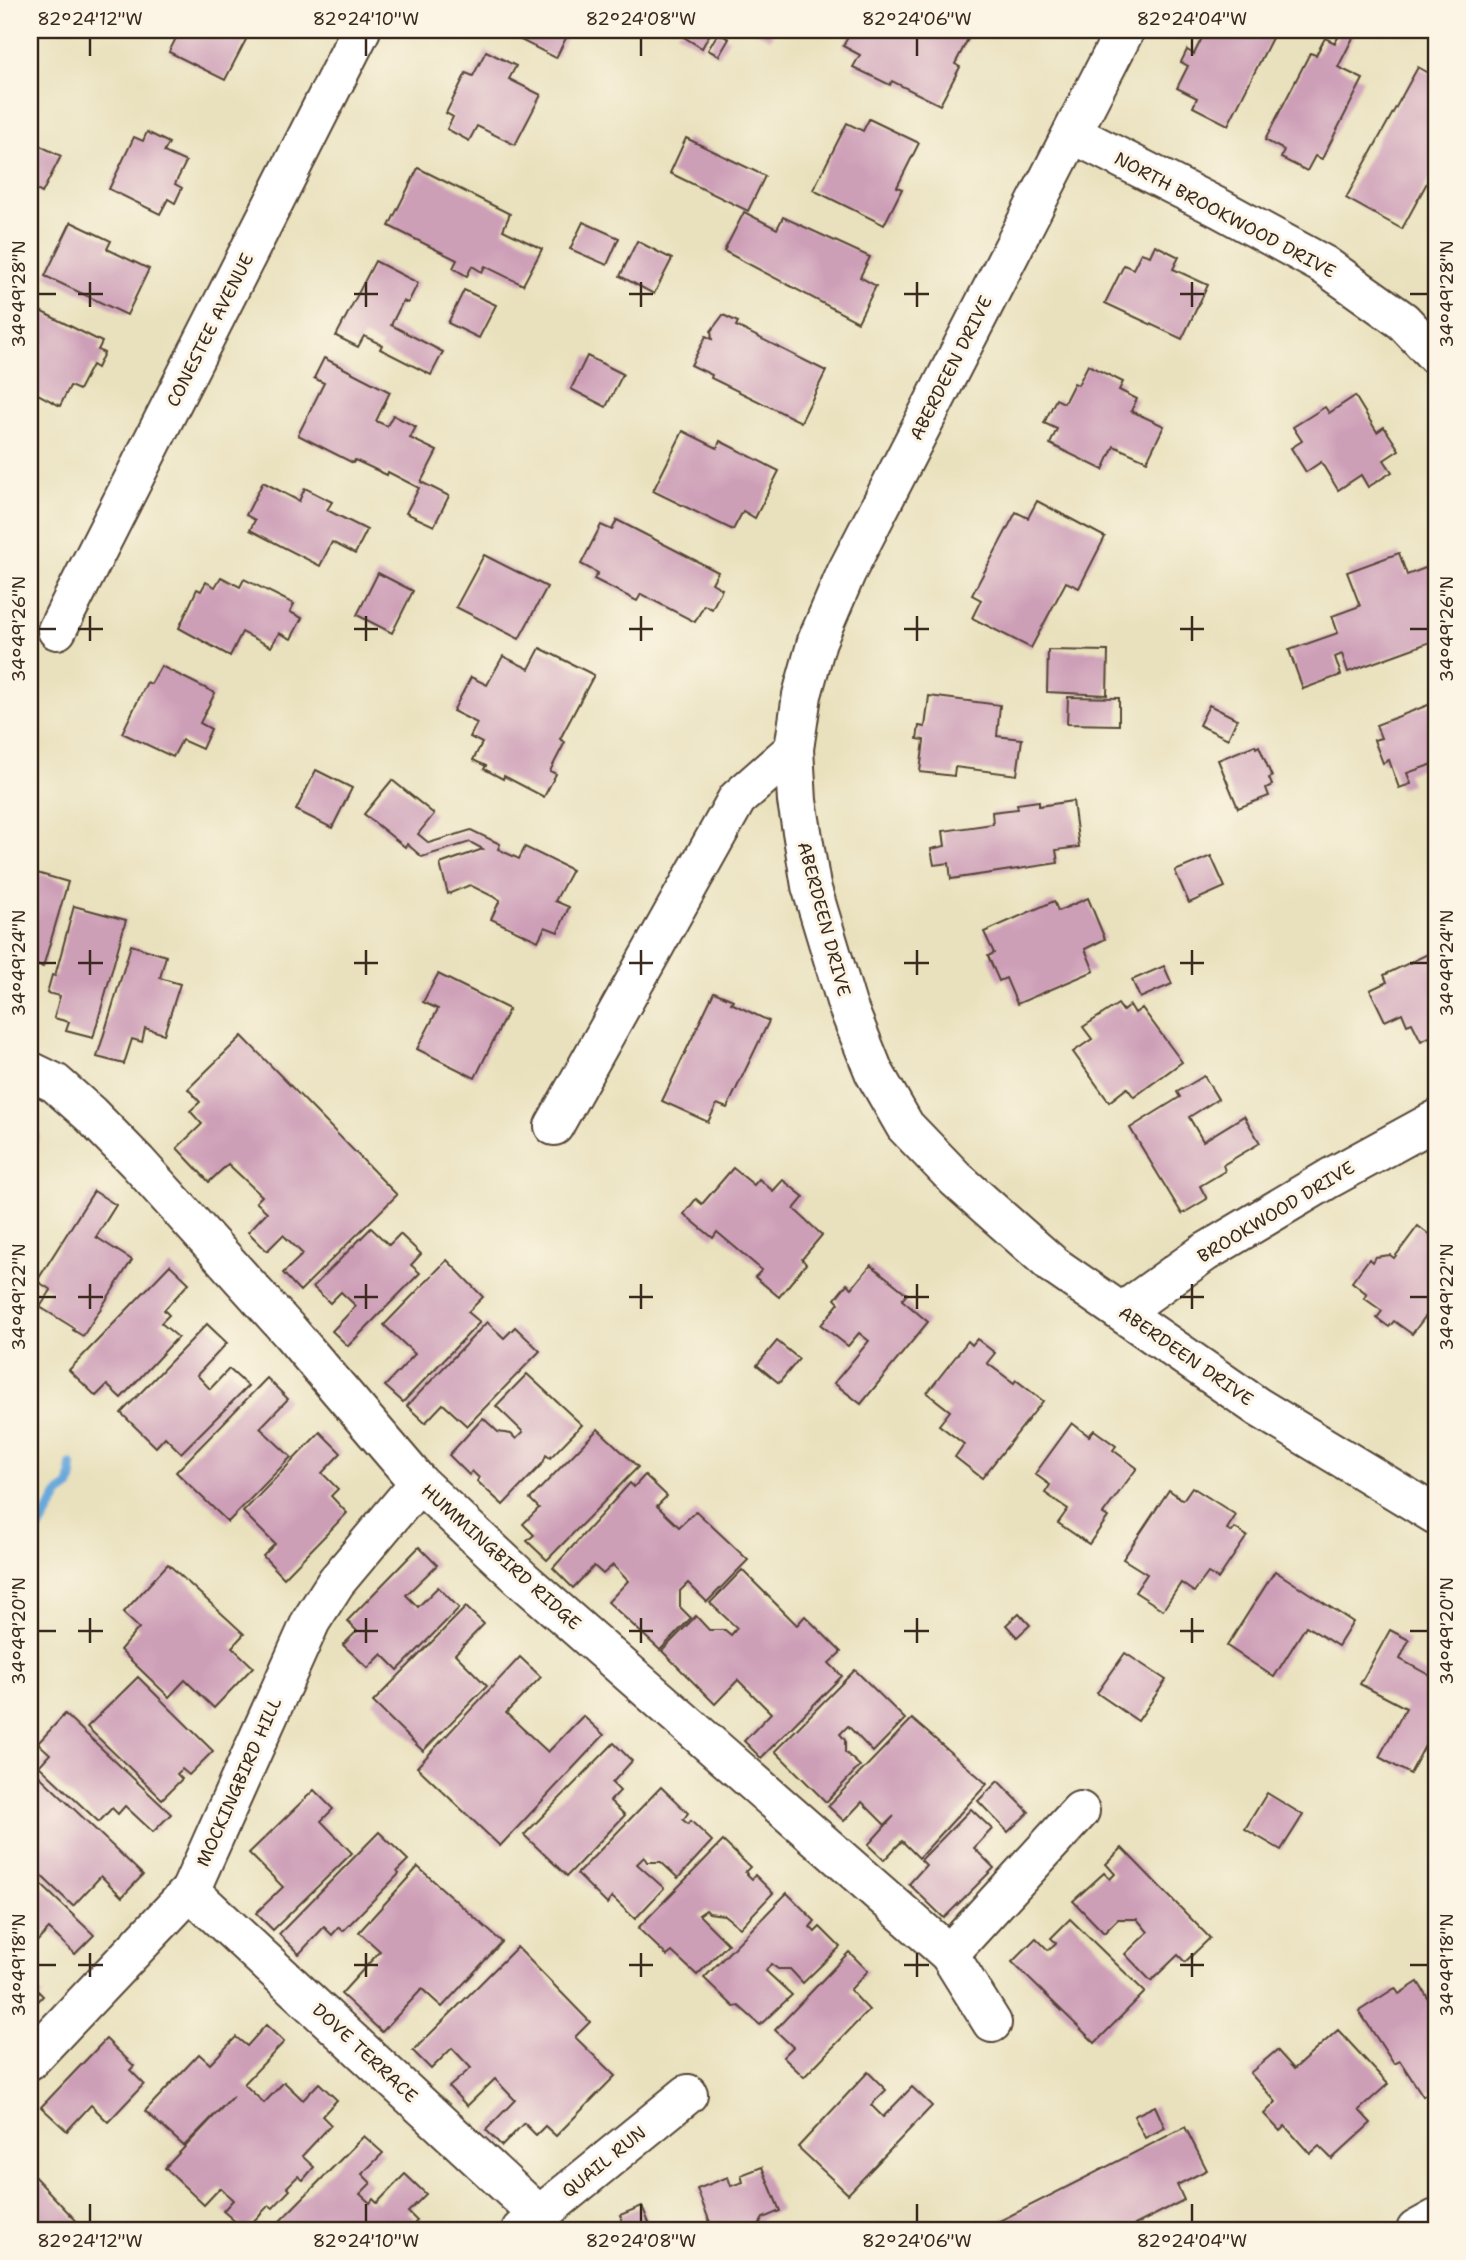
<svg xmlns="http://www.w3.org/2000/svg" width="1466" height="2260" font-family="'Shantell Sans',sans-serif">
<rect width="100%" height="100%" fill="#fcf5e5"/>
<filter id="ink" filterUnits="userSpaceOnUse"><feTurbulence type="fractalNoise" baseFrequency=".0143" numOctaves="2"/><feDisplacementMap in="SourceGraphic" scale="14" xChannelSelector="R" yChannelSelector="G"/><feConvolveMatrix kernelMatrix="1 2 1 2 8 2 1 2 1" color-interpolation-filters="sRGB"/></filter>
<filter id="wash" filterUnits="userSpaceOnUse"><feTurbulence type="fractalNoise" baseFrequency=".00686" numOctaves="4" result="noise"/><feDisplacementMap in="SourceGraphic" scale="28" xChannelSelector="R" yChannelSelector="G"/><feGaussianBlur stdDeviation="1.57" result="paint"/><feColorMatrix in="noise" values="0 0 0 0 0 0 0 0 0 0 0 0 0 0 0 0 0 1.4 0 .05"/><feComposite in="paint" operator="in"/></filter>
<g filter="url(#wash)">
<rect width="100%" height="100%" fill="#e9e1bd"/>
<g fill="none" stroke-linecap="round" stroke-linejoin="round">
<path stroke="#69a8db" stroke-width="10" d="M30 1536 37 1531 59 1494 69 1487 72 1476 71 1465"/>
</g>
<g id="blocks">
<g fill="#cd9fb7">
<path d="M180 30H251L225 80 169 52Z"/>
<path d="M507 30H570L556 58 505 32Z"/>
<path d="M679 30H712L702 48 677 33Z"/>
<path d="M752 30H775L770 39Z"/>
<path d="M852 30H964L971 33 955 64 960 67 940 105 892 81 890 85 853 67 860 55 843 46Z"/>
<path d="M1206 30 1218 35 1220 30H1264L1274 34 1228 125 1193 107 1197 98 1177 88 1188 66 1181 62 1187 50 1194 54Z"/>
<path d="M1342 30H1357L1338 67 1363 79 1322 159 1315 156 1307 171 1281 158 1284 150 1265 140 1310 53 1316 55 1325 38 1335 43Z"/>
<path d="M718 33 729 39 719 56 708 50Z"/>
<path d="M486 51 516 66 509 79 541 95 515 145 477 126 469 141 447 129 453 117 446 113 466 73 473 76Z"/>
<path d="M1418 67 1436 77V166L1402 229 1346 198Z"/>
<path d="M869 119 919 143 897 187 902 189 884 225 813 190 847 123 863 131Z"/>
<path d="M147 132 169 143 164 152 186 162 175 184 182 188 175 203 168 199 160 214 109 189 134 137 143 141Z"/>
<path d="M686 138 765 176 748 211 670 173Z"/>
<path d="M30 141 61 156 42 193 30 186Z"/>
<path d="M418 168 510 214 503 230 542 249 523 285 485 266 482 272 472 266 467 276 453 268 457 260 389 226Z"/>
<path d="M744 212 777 229 783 217 870 257 860 277 876 286 858 322 724 251Z"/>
<path d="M71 222 111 241 107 249 149 269 127 315 45 276Z"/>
<path d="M583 222 619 238 607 265 570 249Z"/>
<path d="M637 241 672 259 654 294 620 276Z"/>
<path d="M1155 245 1179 257 1173 269 1208 285 1182 339 1105 303 1124 265 1133 269 1141 253 1150 256Z"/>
<path d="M375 261 418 283 408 303 403 301 391 325 443 352 431 375 380 349 382 345 364 336 358 347 336 336Z"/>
<path d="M464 290 496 305 479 338 448 323Z"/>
<path d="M36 309 102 342 98 350 104 353 97 368 92 365 79 390 70 386 60 406 30 390V322Z"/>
<path d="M723 315 738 322 736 326 826 371 801 422 711 378 712 375 691 365 706 336 712 339 711 331Z"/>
<path d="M587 356 623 374 606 407 571 389Z"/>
<path d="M324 358 390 392 376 421 387 426 393 415 416 427 410 438 437 451 421 482 449 496 434 526 406 513 419 488 388 472 387 475 355 460 353 463 298 435 324 383 314 378Z"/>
<path d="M1088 365 1123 382 1119 390 1137 399 1131 411 1164 426 1147 461 1114 446 1103 470 1050 444 1057 429 1044 423 1056 399 1064 403 1074 383 1078 385Z"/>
<path d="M1355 396 1377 432 1384 427 1399 450 1384 460 1392 472 1368 487 1361 475 1338 490 1321 462 1306 472 1291 448 1302 441 1293 427 1325 407 1329 413Z"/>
<path d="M683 431 717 448 720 441 779 471 755 518 743 511 733 530 653 491Z"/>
<path d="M263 482 299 501 305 488 332 502 327 510 367 530 355 554 332 542 320 566 250 530 255 520 246 515Z"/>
<path d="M1037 501 1105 537 1079 588 1066 582 1031 648 972 618 981 600 972 595 1016 512 1028 518Z"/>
<path d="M617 520 718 572 712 583 722 589 712 609 704 605 695 622 641 594 637 601 594 579 598 573 581 564 601 525 612 530Z"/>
<path d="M1399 553 1407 575 1436 564V640L1348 672 1342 654 1335 657 1341 675 1303 689 1289 650 1338 633 1332 616 1360 606 1347 572Z"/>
<path d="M484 555 547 587 519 639 456 607Z"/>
<path d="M378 573 413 591 392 633 357 615Z"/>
<path d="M221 577 240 587 244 579 294 604 290 612 302 618 291 639 279 633 271 647 242 632 230 656 179 628 197 589 201 591 206 582 215 587Z"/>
<path d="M540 648 594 675 560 739 565 742 550 771 556 774 544 797 504 776 503 779 484 769 486 766 473 760 482 743 470 737 477 723 453 711 471 677 487 685 503 656 529 669Z"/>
<path d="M1048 650 1108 651 1107 695 1047 692Z"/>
<path d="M161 666 215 693 200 723 211 729 202 749 182 740 173 757 122 733 147 682 151 684Z"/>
<path d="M929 696 1000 705 997 736 1022 739 1017 775 955 767 954 776 920 772 924 740 917 739 919 726 925 727Z"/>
<path d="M1068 697 1119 698V725L1067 724Z"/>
<path d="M1436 702V763L1407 773 1411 784 1399 788 1389 760 1383 763 1374 740 1381 738 1376 725Z"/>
<path d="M1209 705 1237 719 1228 739 1199 725Z"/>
<path d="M1255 745 1256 748 1259 746 1272 777 1269 778 1272 785 1266 788 1269 796 1238 808 1218 760Z"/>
<path d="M316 770 352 788 332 828 296 810Z"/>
<path d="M392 780 434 814 418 834 429 843 471 830 500 844 498 849 519 859 525 847 572 870 555 901 569 907 558 932 545 927 538 941 491 919 500 900 470 885 448 894 440 864 483 849 470 842 422 857 407 844 405 847 364 814Z"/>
<path d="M1039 801V806L1073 801 1079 847 1056 850 1058 863 951 879 949 863 934 865 931 849 945 846 943 831 993 824 992 812 1018 809 1017 804Z"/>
<path d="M1211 856 1225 887 1189 903 1175 871Z"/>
<path d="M30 871 68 882 43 967 30 963Z"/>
<path d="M1088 898 1105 939 1085 949 1094 971 1017 1004 1006 978 999 981 988 956 994 953 984 932 1054 901 1058 911Z"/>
<path d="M74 906 126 920 93 1038 66 1031 69 1022 54 1018 60 996 47 993 52 975 55 976Z"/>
<path d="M131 945 166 956 160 978 180 984 164 1034 145 1028 142 1042 132 1039 124 1064 97 1057Z"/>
<path d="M1436 950V1034L1421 1041 1412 1023 1407 1025 1402 1013 1385 1021 1370 990 1387 982 1384 975Z"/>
<path d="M1164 966 1172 984 1140 998 1132 980Z"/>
<path d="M438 974 509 1009 475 1078 417 1049 438 1009 423 1002Z"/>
<path d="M714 992 733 1000 731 1003 769 1021 727 1108 717 1104 708 1122 662 1101Z"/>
<path d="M1118 1004 1123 1011 1130 1005 1135 1013 1142 1008 1182 1062 1134 1097 1127 1088 1109 1102 1073 1052 1092 1039 1083 1027Z"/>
<path d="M242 1036 397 1195 300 1291 283 1273 303 1254 283 1235 267 1251 248 1232 267 1212 256 1202 262 1196 228 1164 209 1182 177 1148 202 1124 190 1111 200 1102 188 1089Z"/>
<path d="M1204 1076 1218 1099 1189 1117 1203 1141 1244 1116 1260 1143 1223 1165 1225 1171 1200 1186 1207 1199 1182 1214 1130 1128 1180 1097 1177 1092Z"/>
<path d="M30 1131 40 1134 30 1166Z"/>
<path d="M733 1168 754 1185 759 1179 773 1191 783 1180 804 1197 794 1209 822 1235 802 1259 806 1264 779 1297 755 1277 762 1270 717 1232 713 1238 684 1214 696 1199 702 1204Z"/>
<path d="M94 1191 116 1205 96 1237 132 1260 83 1336 73 1330 74 1328 40 1307 51 1290 37 1281Z"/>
<path d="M1418 1226 1436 1240V1328L1428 1322 1429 1320 1425 1317 1412 1334 1394 1321 1389 1327 1377 1318 1382 1311 1364 1298 1367 1294 1352 1282 1369 1259 1372 1262 1375 1257 1390 1255 1394 1258Z"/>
<path d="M371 1228 389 1245 400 1234 421 1254 411 1265 420 1273 348 1346 332 1331 356 1306 341 1292 330 1303 313 1287Z"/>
<path d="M447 1260 483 1297 468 1312 480 1322 403 1402 385 1386 415 1354 384 1325Z"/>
<path d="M170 1265 189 1283 164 1310 169 1315 161 1323 178 1337 121 1398 107 1385 96 1396 69 1370Z"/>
<path d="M871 1265 907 1294 902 1300 928 1322 861 1404 834 1383 869 1341 859 1333 848 1346 821 1325 839 1303 835 1299 847 1284 852 1288Z"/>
<path d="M487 1322 504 1338 515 1327 540 1351 467 1426 443 1404 425 1423 407 1406Z"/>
<path d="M207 1324 227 1343 197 1375 210 1389 229 1369 248 1386 181 1453 165 1437 156 1447 121 1413Z"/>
<path d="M977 1339 995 1353 987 1363 1014 1383 1016 1380 1043 1401 982 1478 955 1457 964 1444 939 1425 950 1411 927 1393 968 1341 972 1345Z"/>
<path d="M777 1341 799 1359 779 1383 757 1365Z"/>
<path d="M527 1374 582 1425 550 1458 546 1455 543 1463 503 1505 477 1481 479 1478 472 1471 469 1475 449 1455 483 1418 498 1432 511 1434 516 1439 523 1432 496 1406Z"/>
<path d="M267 1378 288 1399 260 1428 291 1457 228 1522 176 1472Z"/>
<path d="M1072 1423 1089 1436 1094 1430 1116 1446 1113 1450 1137 1468 1103 1514 1108 1517 1089 1544 1058 1523 1068 1509 1045 1493 1050 1485 1035 1474Z"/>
<path d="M598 1429 638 1467 547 1560 527 1541 534 1535 523 1524 539 1508 530 1499Z"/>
<path d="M320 1432 341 1453 322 1473 338 1489 331 1496 347 1513 284 1578 263 1556 275 1544 243 1512Z"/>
<path d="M645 1475 667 1496 657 1506 679 1527 696 1511 748 1560 707 1602 688 1583 680 1591V1607L691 1618 660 1650 608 1602 628 1581 613 1565 603 1574 594 1566 573 1588 553 1568 630 1483 634 1487Z"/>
<path d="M1192 1487 1236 1515 1227 1529 1232 1532 1235 1528 1247 1536 1218 1579 1208 1573 1194 1592 1181 1583 1163 1610 1135 1592 1147 1574 1123 1559 1169 1490 1183 1500Z"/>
<path d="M419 1547 437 1565 406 1595 418 1607 438 1587 459 1608 398 1670 382 1654 368 1668 343 1645 357 1631 347 1621Z"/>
<path d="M168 1564 244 1634 232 1647 253 1667 214 1708 185 1680 169 1697 120 1650 139 1628 123 1613Z"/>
<path d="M742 1570 797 1625 805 1616 841 1652 829 1663 842 1676 761 1758 744 1741 771 1713 738 1680 715 1704 662 1651 696 1616 709 1630H725L731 1635 737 1628 710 1603Z"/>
<path d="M1275 1571 1353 1622 1338 1646 1306 1626 1274 1677 1227 1646Z"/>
<path d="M466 1607 484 1624 455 1654 487 1686 423 1751 373 1702Z"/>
<path d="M1019 1613 1030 1625 1017 1637 1006 1625Z"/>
<path d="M1390 1630 1409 1640 1400 1659 1436 1679V1725L1410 1774 1379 1757 1406 1708 1360 1684Z"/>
<path d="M1125 1653 1166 1680 1138 1721 1097 1693Z"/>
<path d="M520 1657 541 1677 506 1713 548 1752 583 1716 604 1735 500 1846 417 1767Z"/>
<path d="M855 1670 905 1719 873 1752 848 1726 840 1734 845 1740V1752L860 1766 826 1802 775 1751Z"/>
<path d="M138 1677 213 1751 189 1775 182 1769 177 1774 182 1779 162 1799 87 1727Z"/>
<path d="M65 1714 171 1814 153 1832 125 1806 118 1814 112 1808 99 1822 39 1766 50 1754 38 1743Z"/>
<path d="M912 1719 987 1784 919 1858 902 1841 884 1860 868 1845 894 1816 885 1825 862 1802 844 1821 828 1806Z"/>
<path d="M614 1743 632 1761 612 1783 620 1791 610 1801 625 1815 567 1876 524 1835Z"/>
<path d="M30 1767 143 1875 122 1897 101 1876 73 1906 30 1865V1811L36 1805 30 1799Z"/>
<path d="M998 1781 1029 1812 1008 1832 978 1801Z"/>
<path d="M661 1787 688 1813 683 1820 688 1824 691 1821 712 1841 678 1878 661 1862H647L644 1857 637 1864 664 1888 635 1919 612 1897 607 1904 577 1874Z"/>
<path d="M314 1790 333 1809 321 1821 352 1853 273 1930 256 1913 283 1887 249 1853Z"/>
<path d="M1267 1793 1303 1815 1281 1850 1245 1829Z"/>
<path d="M971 1809 992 1829 974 1848 994 1868 944 1918 909 1884 926 1865 921 1860Z"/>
<path d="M379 1832 408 1860 397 1871 399 1874 343 1931 339 1927 332 1935 324 1927 299 1954 279 1934Z"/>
<path d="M723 1841 750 1867 745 1872 752 1879 755 1875 773 1893 740 1928 724 1915 709 1913 706 1910 699 1915 728 1944 697 1975 672 1952 667 1956 638 1928Z"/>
<path d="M1122 1848 1210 1938 1185 1962 1178 1955 1151 1981 1125 1954 1148 1932 1137 1919H1118L1104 1933 1073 1901 1104 1873 1110 1879 1115 1874 1106 1864Z"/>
<path d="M418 1867 502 1942 442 2007 422 1989 382 2032 341 1994 380 1951 359 1932Z"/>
<path d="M30 1874 94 1935 75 1954 49 1929 30 1949Z"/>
<path d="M787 1893 815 1921 810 1927 815 1932 820 1927 840 1947 803 1983 790 1969H778L771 1964 766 1971 792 1995 760 2025 739 2006 734 2007 704 1978Z"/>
<path d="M1070 1919 1145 1992 1095 2043 1012 1962 1036 1938 1048 1950 1056 1943 1051 1938Z"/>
<path d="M517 1947 590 2022 575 2037 615 2076 556 2136 545 2126 536 2135 524 2123 502 2146 486 2130 515 2100 495 2079 467 2106 449 2087 471 2068 452 2048 431 2069 413 2051Z"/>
<path d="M849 1952 868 1971 850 1990 869 2010 804 2077 783 2057 793 2047 775 2030Z"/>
<path d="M1418 1982 1428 1998 1436 1992V2096L1432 2090 1423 2096 1400 2061 1394 2064 1359 2011 1395 1988 1399 1994Z"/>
<path d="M30 1983 43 1996 30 2010Z"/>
<path d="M266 2025 284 2042 244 2084 264 2103 284 2082 303 2100 319 2083 337 2100 322 2116 331 2125 302 2156 314 2167 303 2180 298 2176 287 2187 290 2190 273 2208 269 2205 245 2230 223 2211 233 2200 220 2188 204 2205 165 2168 233 2096 184 2146 145 2111 199 2054 210 2064 236 2037 247 2046Z"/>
<path d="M1338 2030 1388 2084 1359 2110 1371 2123 1332 2159 1319 2146 1310 2154 1285 2126 1280 2131 1264 2114 1276 2102 1250 2073 1277 2050 1294 2069Z"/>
<path d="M106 2039 134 2066 130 2070 144 2084 108 2122 91 2105 67 2131 41 2107Z"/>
<path d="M868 2072 886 2090 871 2105 883 2117 912 2087 932 2106 848 2194 798 2147Z"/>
<path d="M1155 2106 1165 2128 1145 2138 1134 2116Z"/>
<path d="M1185 2127 1207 2170 1177 2185 1184 2200 1125 2230H982Z"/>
<path d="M364 2136 383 2153 362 2174 371 2183 360 2194 370 2203 373 2199 377 2203 405 2174 426 2194 408 2212 417 2221 408 2230H282L276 2225Z"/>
<path d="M762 2167 780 2211 763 2218 756 2230H713L697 2189 728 2177 731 2186 743 2182 741 2175Z"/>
<path d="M30 2172 50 2193 85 2230H30Z"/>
<path d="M642 2206 652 2230H626L620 2215Z"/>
</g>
</g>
</g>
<g filter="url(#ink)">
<use href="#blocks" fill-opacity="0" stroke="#554536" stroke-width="2"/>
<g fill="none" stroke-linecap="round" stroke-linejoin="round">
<defs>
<g id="minor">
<path d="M1125 30 846 573 817 641 802 695 794 749 797 801 811 886 847 1005 874 1072 905 1126 956 1179 1053 1265 1258 1407 1436 1515"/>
<path d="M1073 134 1221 209 1324 265 1403 321 1436 356"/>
<path d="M57 630 361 30"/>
<path d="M30 1071 55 1083 90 1114 137 1162 290 1332 419 1483 523 1580 949 1954 992 2023"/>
<path d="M554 1126 737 799 794 749"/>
<path d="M1122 1312 1204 1253 1330 1178 1436 1120"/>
<path d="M190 1891 539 2215"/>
<path d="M949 1954 1080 1811"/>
<path d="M30 2060 190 1891 311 1621 336 1582 419 1483"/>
<path d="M521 2230 688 2094"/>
<path d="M1416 2230 1436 2219"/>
</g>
</defs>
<use href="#minor" stroke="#554536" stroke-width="42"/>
<use href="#minor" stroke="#fff" stroke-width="38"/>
</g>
</g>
<path fill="none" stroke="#3b2a1e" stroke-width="2.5" d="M90 38V56M366 38V56M641 38V56M917 38V56M1192 38V56M90 282V307M366 282V307M641 282V307M917 282V307M1192 282V307M38 294H56M78 294H103M354 294H378M629 294H653M904 294H929M1180 294H1204M1410 294H1428M90 616V641M366 616V641M641 616V641M917 616V641M1192 616V641M38 629H56M78 629H103M354 629H378M629 629H653M904 629H929M1180 629H1204M1410 629H1428M90 950V975M366 950V975M641 950V975M917 950V975M1192 950V975M38 963H56M78 963H103M354 963H378M629 963H653M904 963H929M1180 963H1204M1410 963H1428M90 1284V1309M366 1284V1309M641 1284V1309M917 1284V1309M1192 1284V1309M38 1297H56M78 1297H103M354 1297H378M629 1297H653M904 1297H929M1180 1297H1204M1410 1297H1428M90 1618V1643M366 1618V1643M641 1618V1643M917 1618V1643M1192 1618V1643M38 1631H56M78 1631H103M354 1631H378M629 1631H653M904 1631H929M1180 1631H1204M1410 1631H1428M90 1953V1977M366 1953V1977M641 1953V1977M917 1953V1977M1192 1953V1977M38 1965H56M78 1965H103M354 1965H378M629 1965H653M904 1965H929M1180 1965H1204M1410 1965H1428M90 2204V2222M366 2204V2222M641 2204V2222M917 2204V2222M1192 2204V2222"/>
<g text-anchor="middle" stroke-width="6" stroke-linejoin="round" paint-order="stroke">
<g font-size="18" fill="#3b2a1e" stroke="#fcf5e5">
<text transform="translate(1225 215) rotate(28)" y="6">NORTH BROOKWOOD DRIVE</text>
<text transform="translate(210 330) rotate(-63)" y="6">CONESTEE AVENUE</text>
<text transform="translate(951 368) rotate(-63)" y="6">ABERDEEN DRIVE</text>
<text transform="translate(824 919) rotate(75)" y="6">ABERDEEN DRIVE</text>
<text transform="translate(1276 1212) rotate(-31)" y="6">BROOKWOOD DRIVE</text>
<text transform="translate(1186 1356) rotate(35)" y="6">ABERDEEN DRIVE</text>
<text transform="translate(501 1557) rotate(42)" y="6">HUMMINGBIRD RIDGE</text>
<text transform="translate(239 1782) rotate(-66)" y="6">MOCKINGBIRD HILL</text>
<text transform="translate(365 2053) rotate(43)" y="6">DOVE TERRACE</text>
<text transform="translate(604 2162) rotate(-39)" y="6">QUAIL RUN</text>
</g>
</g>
<rect width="1466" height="2260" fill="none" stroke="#fcf5e5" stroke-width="77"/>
<rect x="38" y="38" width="1390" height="2184" fill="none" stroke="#3b2a1e" stroke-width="2.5"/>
<g font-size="18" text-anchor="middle" fill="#3b2a1e">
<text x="90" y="25">82°24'12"W</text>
<text x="366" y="25">82°24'10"W</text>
<text x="641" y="25">82°24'08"W</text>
<text x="917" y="25">82°24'06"W</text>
<text x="1192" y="25">82°24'04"W</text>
<text transform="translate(19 294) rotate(-90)" y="6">34°49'28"N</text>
<text transform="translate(1447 294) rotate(-90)" y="6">34°49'28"N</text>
<text transform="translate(19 629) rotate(-90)" y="6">34°49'26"N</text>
<text transform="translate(1447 629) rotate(-90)" y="6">34°49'26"N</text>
<text transform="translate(19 963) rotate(-90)" y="6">34°49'24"N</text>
<text transform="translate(1447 963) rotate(-90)" y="6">34°49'24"N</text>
<text transform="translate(19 1297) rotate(-90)" y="6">34°49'22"N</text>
<text transform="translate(1447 1297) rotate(-90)" y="6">34°49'22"N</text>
<text transform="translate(19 1631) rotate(-90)" y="6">34°49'20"N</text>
<text transform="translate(1447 1631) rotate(-90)" y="6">34°49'20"N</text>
<text transform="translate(19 1965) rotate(-90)" y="6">34°49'18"N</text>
<text transform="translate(1447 1965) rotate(-90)" y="6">34°49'18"N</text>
<text x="90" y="2247">82°24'12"W</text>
<text x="366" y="2247">82°24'10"W</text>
<text x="641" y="2247">82°24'08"W</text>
<text x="917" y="2247">82°24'06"W</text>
<text x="1192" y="2247">82°24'04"W</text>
</g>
</svg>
